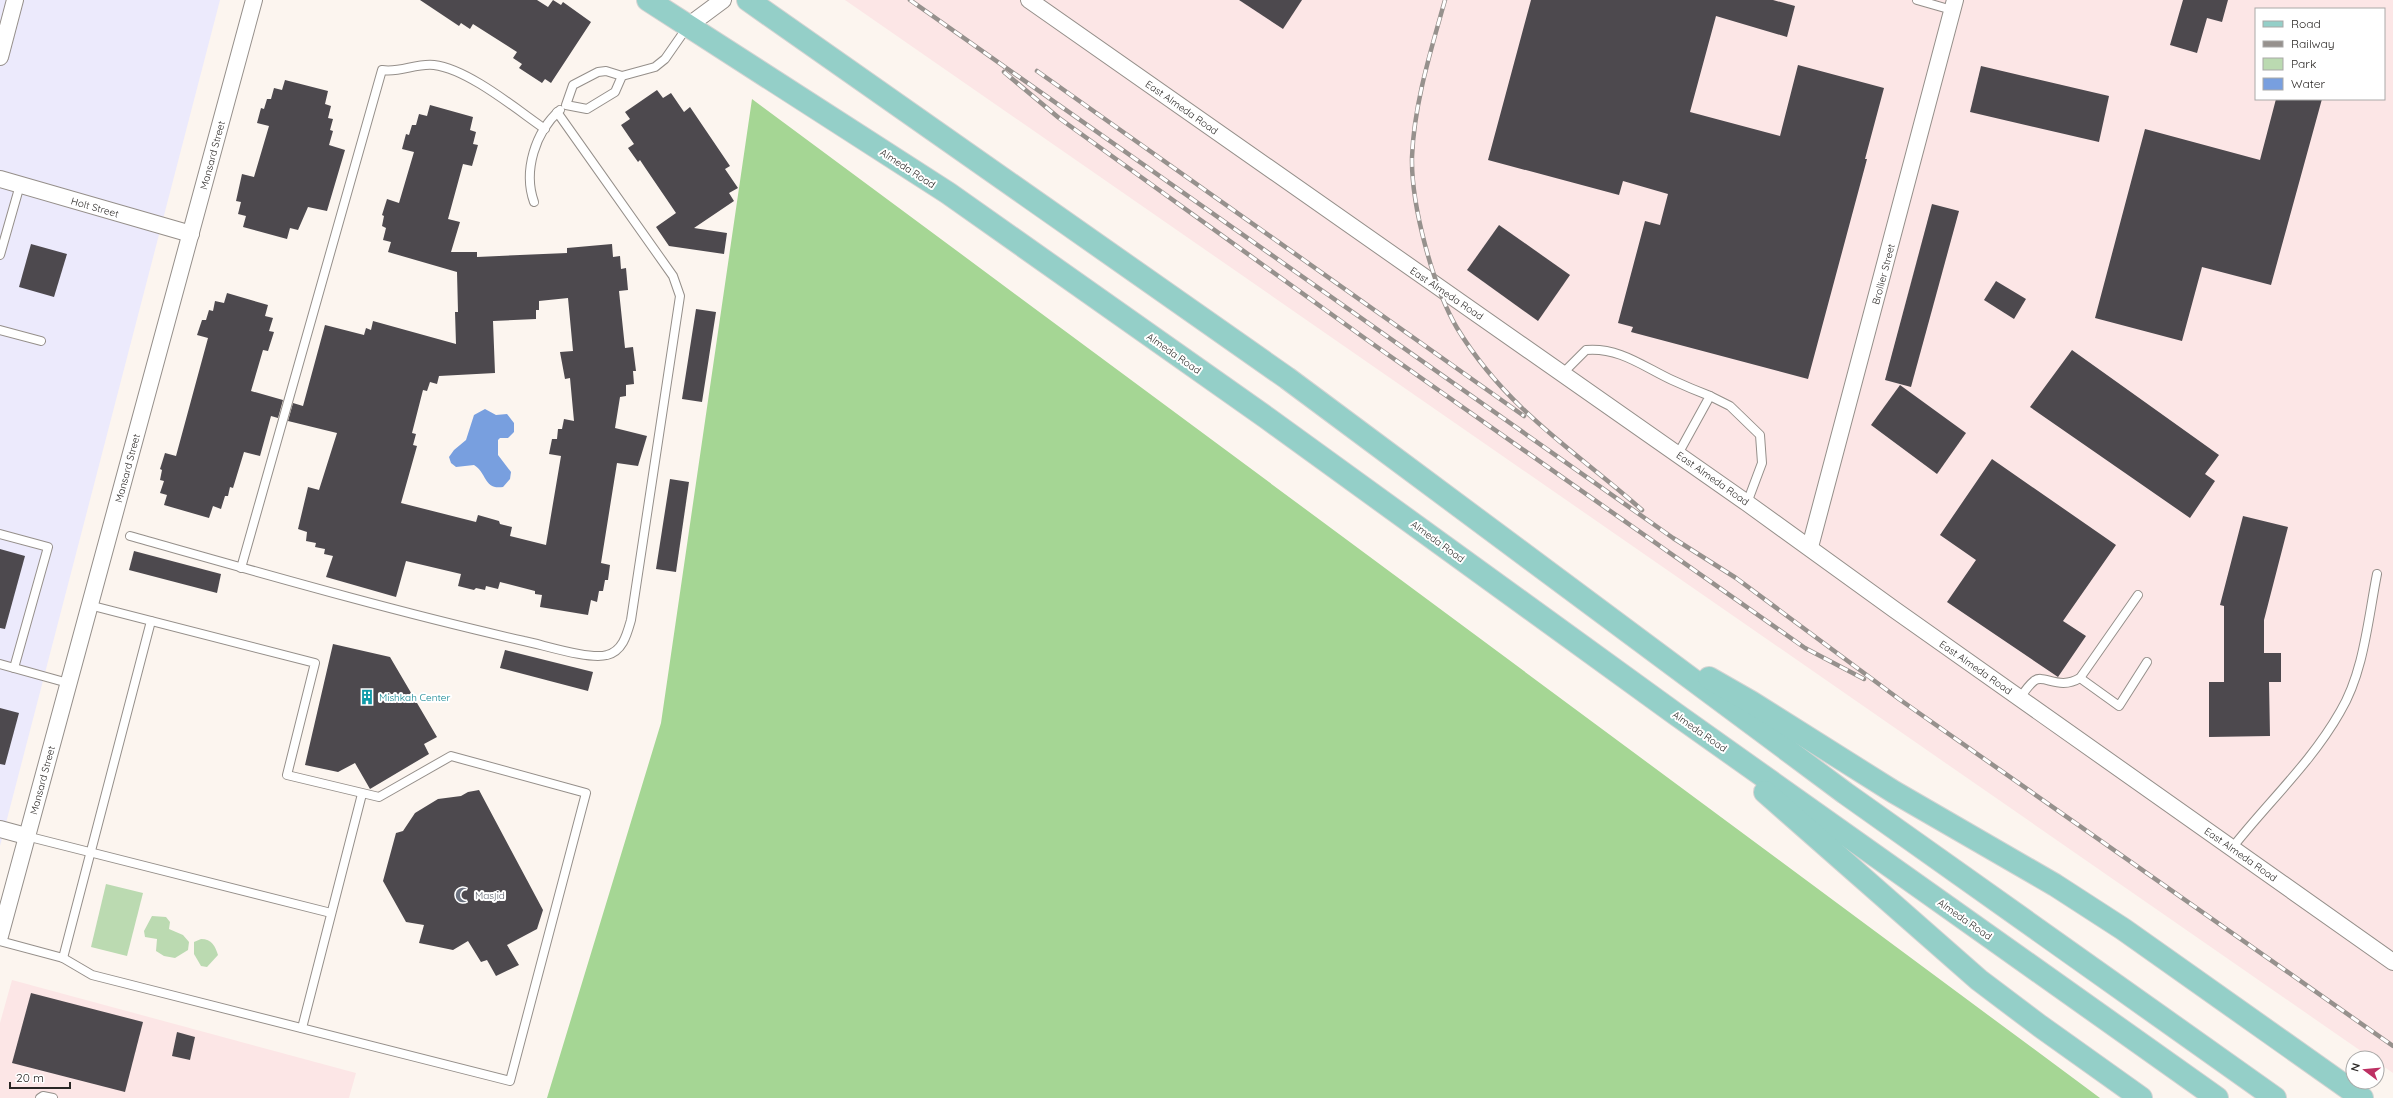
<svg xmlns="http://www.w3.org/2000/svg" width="2393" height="1098" font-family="Quicksand,sans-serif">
<rect width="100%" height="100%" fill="#fcf5ef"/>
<path fill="#eceafc" d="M0 0H220L0 846Z"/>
<g fill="#fce6e6" fill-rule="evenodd">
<path d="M845 0H2393V1073L2377 1062V1058H2371ZM2256 9H2384V99H2256Z"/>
<path d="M12 980 356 1073 349 1098H0V1023Z"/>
</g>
<g fill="#bbdab1">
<path d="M106 884 143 893 127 956 91 947Z"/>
<path d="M152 916 166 917 170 922 169 929 183 935 189 942 188 950 175 958 164 956 156 951 157 939 145 937 144 931Z"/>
<path d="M201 939C212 939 215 946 218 955L207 967 201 966 194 954V942Z"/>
</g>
<path fill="#a5d694" d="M752 99 2100 1098H547L661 723Z"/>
<path fill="#789fdf" d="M485 409 496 415 507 414 514 423V432L508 438H500L498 440V455L511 472 510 479 503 487C484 490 487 473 474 465L456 467 451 463 449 457 454 450 466 440 474 415Z"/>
<g fill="#4d494e" fill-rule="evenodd">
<path d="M420 0H537L548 7 553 0 561 5 563 2 591 22 551 83 545 79 542 83 519 68 522 64 513 58 517 52 473 24 470 29 461 23 459 26Z"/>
<path d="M1239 0H1302L1283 29Z"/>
<path d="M1531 0H1773L1795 6 1787 37 1716 16 1690 112 1780 136 1798 65 1884 88 1865 159H1867L1808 379 1631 332 1633 327 1618 323 1645 221 1660 225 1668 194 1623 181 1619 195 1488 160Z"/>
<path d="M2183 0H2228L2222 22 2207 18 2197 53 2170 45Z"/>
<path d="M1981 66 2109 96 2099 142 1970 112Z"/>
<path d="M285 80 328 91 325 104 331 106 328 118 333 119 330 130 333 131 329 145 345 150 327 211 308 207 298 230 290 228 287 239 243 227 246 216 238 214 241 202 236 201 242 174 254 177 269 126 257 123 261 108 264 109 267 99H271L274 88 282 90Z"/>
<path d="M657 90 663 98 671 93 684 112 690 107 730 166 725 169 738 188 729 193 734 201 694 228 727 233 724 254 669 246 656 227 676 213 646 169 640 160 638 162 628 148 634 144 621 125 630 119 625 112Z"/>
<path d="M2276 99H2322L2271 285 2202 267 2182 341 2095 318 2145 129 2260 160Z"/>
<path d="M430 105 473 117 470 130 476 132 473 144 478 145 472 166 463 164 448 219 460 222 451 252H477V257L567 253V248L612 244 613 257 620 256 621 269 626 268 628 290 619 291 625 348 633 347 636 371H633L634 384 626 385V396L620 397 615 428 647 436 638 466 617 463 601 563 610 565 608 580H605L603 591H599L597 602 591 600 588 615 540 607 542 595 535 594V591L500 582 498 589 486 586 485 590 476 588 474 590 458 586 461 574 406 561 396 597 326 577 333 556 324 554 325 549 315 547 316 543 306 541 307 532 298 529 308 487 319 490 337 433 288 421 293 403 303 406 325 325 364 335 366 328 371 330 373 321 456 344 455 312H458L457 272 388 252 391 242 383 240 386 228 382 226 384 216 382 215 387 199 399 203 414 152 402 149 406 134 409 135 412 125H416L419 114 427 116ZM568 298 573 351 560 352 565 379 570 378 574 421 564 419 562 429H558L557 439H552L549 454 561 456 546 545 510 536 512 527 500 524 499 521 478 515 476 522 401 503 417 446 413 445 416 434 412 433 423 390 427 391 430 382 437 384 439 376 495 373 493 321 536 319V310H539V301Z"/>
<path d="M1932 204 1959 211 1911 387 1885 380Z"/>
<path d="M1499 225 1570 275 1538 321 1467 270Z"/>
<path d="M31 244 67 254 54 297 19 287Z"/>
<path d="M1996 281 2026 299 2014 319 1984 300Z"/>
<path d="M227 293 268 305 265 316 273 318 269 331 274 332 268 351 263 350 251 391 283 400 278 418 271 416 260 456 244 452 233 488 230 487 228 496H225L221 509 213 506 209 518 164 505 167 495 160 493 164 481 160 480 162 470 160 469 165 453 176 456 208 338 197 335 202 320H206L209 310 213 311 215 301 224 303Z"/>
<path d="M696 309 716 312 702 402 682 399Z"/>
<path d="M2072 350 2219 455 2205 474 2215 481 2190 518 2030 407Z"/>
<path d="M1900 385 1966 433 1937 474 1871 425Z"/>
<path d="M1992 459 2116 545 2063 621 2086 636 2058 677 1947 602 1976 560 1940 535Z"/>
<path d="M670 479 689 482 676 572 656 569Z"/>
<path d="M2243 516 2288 527 2264 620V653H2281V682H2269L2270 736 2209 737V682H2224V606L2220 605Z"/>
<path d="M0 549 25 556 5 629 0 628Z"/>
<path d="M134 551 221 574 217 593 129 570Z"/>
<path d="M333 644 390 657 437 737 424 744 429 754 370 789 355 763 338 772 305 765Z"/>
<path d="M505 650 593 672 588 691 500 668Z"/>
<path d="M0 708 19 713 5 765 0 764Z"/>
<path d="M479 790 543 910 537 929 507 945 519 965 496 976 487 960 481 962 468 941 453 950 419 943 424 925 406 922 383 881 396 833 403 831 415 813 438 799 461 796 468 792Z"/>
<path d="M31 993 143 1022 125 1092 12 1063Z"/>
<path d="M177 1032 195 1037 190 1060 172 1056Z"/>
</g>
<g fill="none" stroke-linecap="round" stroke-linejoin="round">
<defs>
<g id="service">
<path d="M1917 0 1952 10"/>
<path d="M622 76 615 92 587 109 566 105 573 85 598 72 606 71 622 76 655 67 665 59 688 26"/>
<path d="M534 202C523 171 535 132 560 110"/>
<path d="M0 255 20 185"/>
<path d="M0 330 41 341"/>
<path d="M1563 373 1586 350C1619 347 1644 367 1672 380 1685 386 1697 391 1710 396L1678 454"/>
<path d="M1710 396 1730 406 1760 435 1762 463 1747 503"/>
<path d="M0 534 48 547 14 668"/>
<path d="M130 536C261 573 392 611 524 641 544 645 589 660 607 655 623 651 627 634 631 620L680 296 673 276 557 112"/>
<path d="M241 568 382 70C400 73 416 63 434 65 468 69 516 109 545 129"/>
<path d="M0 664 68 683"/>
<path d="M2080 678 2119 706 2147 662"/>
<path d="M2020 698C2024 692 2029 685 2034 681 2043 673 2059 691 2080 678L2138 595"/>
<path d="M26 836 331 913"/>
<path d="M2232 848C2268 802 2311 763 2340 712 2364 672 2368 619 2377 574"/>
<path d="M0 941 63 958 92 975 510 1081 586 793 451 756 379 797 287 775 315 663 89 605"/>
<path d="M63 958 151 621"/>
<path d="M302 1028 362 794"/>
<path d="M40 1098 43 1096 53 1098"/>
</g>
<g id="minor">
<path d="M1029 0 1747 503 1895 610 2393 962"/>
<path d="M688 26 723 0"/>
<path d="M0 57 15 0"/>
<path d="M0 179 191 234"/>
<path d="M1810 547 1955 0"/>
<path d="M0 829 26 836"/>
<path d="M0 936 254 0"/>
</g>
<g id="primary">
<path d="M648 0 948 193 1267 418 1677 715 2217 1098"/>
<path d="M748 0 1287 378 1845 793 2275 1098"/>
<path d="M1709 678 1751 702 1894 792 2055 885 2123 929 2362 1098"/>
<path d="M1765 792 1979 980 2040 1026 2141 1098"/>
</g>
</defs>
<use href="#service" stroke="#958f8a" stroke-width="10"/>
<use href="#minor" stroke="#958f8a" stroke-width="18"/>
<use href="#primary" stroke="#d4d4d3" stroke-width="24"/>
<use href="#service" stroke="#fff" stroke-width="8"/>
<use href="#minor" stroke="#fff" stroke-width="16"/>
<use href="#primary" stroke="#94cfc8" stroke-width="22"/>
<defs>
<g id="rail">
<path d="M910 0 1673 538 1736 578 1899 699 2393 1046"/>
<path d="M1445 0C1431 50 1414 104 1412 157 1411 205 1433 287 1457 328 1474 356 1498 385 1522 408 1560 445 1603 475 1642 510"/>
<path d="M1037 71 1524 416"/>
<path d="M1004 72 1059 118 1370 342 1805 648 1864 679"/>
</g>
</defs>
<use href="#rail" stroke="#96918d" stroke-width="4.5"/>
<use href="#rail" stroke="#fff" stroke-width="3" stroke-dasharray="9" stroke-linecap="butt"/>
</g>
<defs>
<symbol id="building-bare" viewBox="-9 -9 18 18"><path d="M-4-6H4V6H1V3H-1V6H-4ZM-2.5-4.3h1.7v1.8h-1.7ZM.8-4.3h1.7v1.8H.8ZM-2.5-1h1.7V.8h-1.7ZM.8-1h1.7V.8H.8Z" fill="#0f9aa8" stroke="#fff" stroke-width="2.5" paint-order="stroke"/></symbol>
<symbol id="mosque-bare" viewBox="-9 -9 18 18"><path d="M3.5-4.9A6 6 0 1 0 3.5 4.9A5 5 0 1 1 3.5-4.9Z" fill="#6b7280" stroke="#fff" stroke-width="2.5" paint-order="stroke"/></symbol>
</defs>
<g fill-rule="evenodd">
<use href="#building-bare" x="356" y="686" width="22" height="22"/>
<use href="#mosque-bare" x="452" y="884" width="22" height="22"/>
</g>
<g text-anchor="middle" stroke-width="4" stroke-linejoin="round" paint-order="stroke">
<g font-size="10" fill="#2a2725" stroke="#fff">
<text transform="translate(1182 107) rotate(35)" y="4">East Almeda Road</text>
<text transform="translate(212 155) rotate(-75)" y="4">Mansard Street</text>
<text transform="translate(908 168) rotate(33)" y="4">Almeda Road</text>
<text transform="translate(95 207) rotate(16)" y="4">Holt Street</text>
<text transform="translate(1883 274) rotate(-75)" y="4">Brollier Street</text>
<text transform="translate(1447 293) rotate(34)" y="4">East Almeda Road</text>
<text transform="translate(1174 353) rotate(35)" y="4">Almeda Road</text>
<text transform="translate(127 468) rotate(-75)" y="4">Mansard Street</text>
<text transform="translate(1713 478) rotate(35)" y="4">East Almeda Road</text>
<text transform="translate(1438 541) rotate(36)" y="4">Almeda Road</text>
<text transform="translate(1976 667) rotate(35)" y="4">East Almeda Road</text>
<text transform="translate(1700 731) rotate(35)" y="4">Almeda Road</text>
<text transform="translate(42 780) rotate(-75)" y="4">Mansard Street</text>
<text transform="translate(2241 854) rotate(35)" y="4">East Almeda Road</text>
<text transform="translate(1965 919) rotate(35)" y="4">Almeda Road</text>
</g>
<g font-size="10" fill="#0d838f" stroke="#fff" text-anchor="start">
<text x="379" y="701">Mishkah Center</text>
</g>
<g font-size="10" fill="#5b616d" stroke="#fff" text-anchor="start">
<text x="475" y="899">Masjid</text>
</g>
</g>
<rect x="2255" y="8" width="130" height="92" fill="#ffffff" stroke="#aaa9a8"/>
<rect x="2263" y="21" width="20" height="6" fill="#94cfc8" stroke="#aaa9a8"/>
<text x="2291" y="28" font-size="12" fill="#2a2725">Road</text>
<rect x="2263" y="41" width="20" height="6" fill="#96918d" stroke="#aaa9a8"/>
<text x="2291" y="48" font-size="12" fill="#2a2725">Railway</text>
<rect x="2263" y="58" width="20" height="12" fill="#bbdab1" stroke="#aaa9a8"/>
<text x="2291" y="68" font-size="12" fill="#2a2725">Park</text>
<rect x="2263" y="78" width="20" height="12" fill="#789fdf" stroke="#aaa9a8"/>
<text x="2291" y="88" font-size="12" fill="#2a2725">Water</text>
<g transform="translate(2365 1070) rotate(286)"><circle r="19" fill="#ffffff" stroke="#aaa9a8"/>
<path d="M0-3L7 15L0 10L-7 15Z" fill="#bd3063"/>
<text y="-6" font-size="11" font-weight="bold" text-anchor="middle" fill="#2a2725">N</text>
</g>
<path d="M10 1082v6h60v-6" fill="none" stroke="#2a2725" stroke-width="2"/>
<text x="16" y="1082" font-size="12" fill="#2a2725" stroke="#ffffff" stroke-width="3" paint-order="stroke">20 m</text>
</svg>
